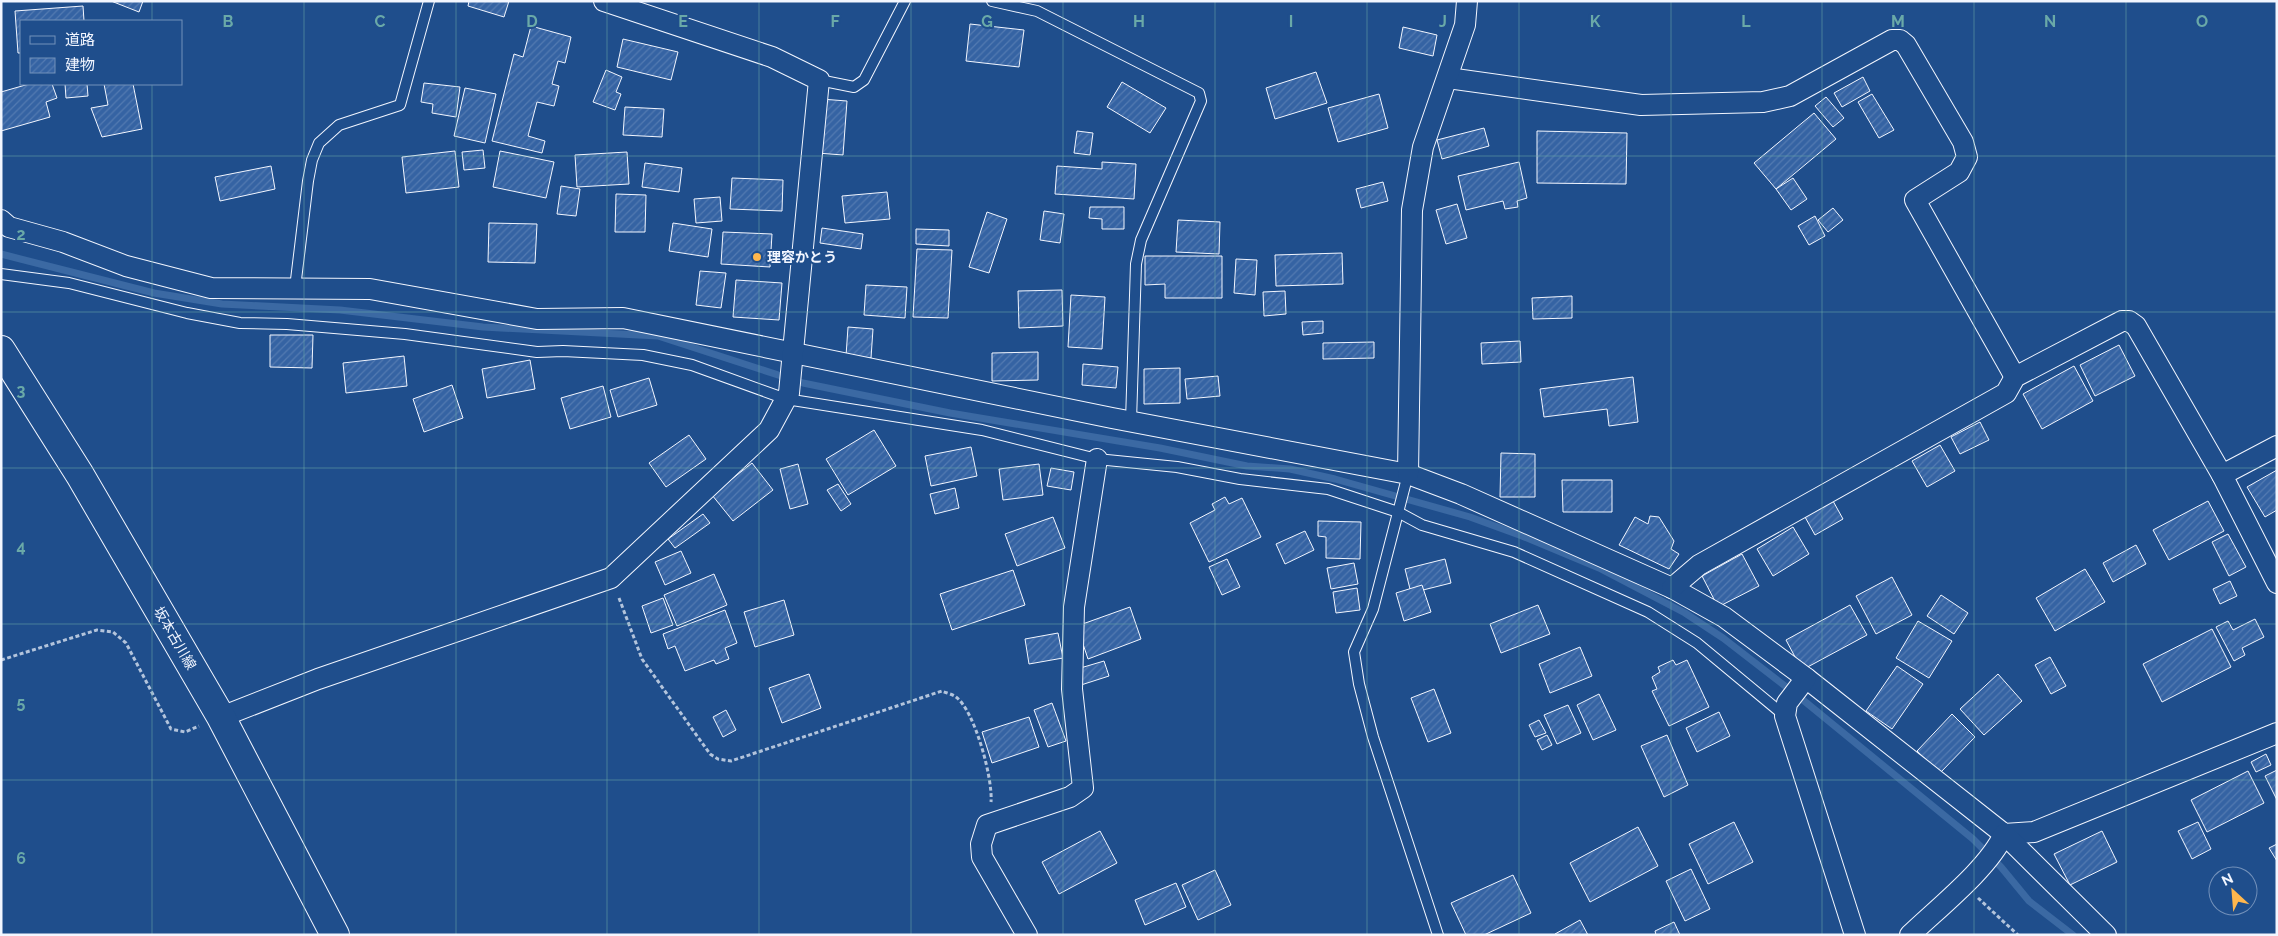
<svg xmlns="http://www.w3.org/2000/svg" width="2278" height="936" font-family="Raleway,'Noto Sans JP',sans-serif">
<defs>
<pattern id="building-hatch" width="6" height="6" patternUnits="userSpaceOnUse" patternTransform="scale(1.25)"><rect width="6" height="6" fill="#3563a3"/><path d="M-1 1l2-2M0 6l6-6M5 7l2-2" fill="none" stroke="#537ab1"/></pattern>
</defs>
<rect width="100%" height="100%" fill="#1f4e8c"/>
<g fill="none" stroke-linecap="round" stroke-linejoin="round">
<path stroke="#3b69a3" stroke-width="7" d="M1 254 154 293 222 304 340 310 483 327 658 336 803 383 950 413 1160 448 1247 466 1290 469 1335 479 1470 517 1522 536 1599 568 1685 613 1723 638 1803 700 1973 839 2001 867 2029 901 2073 935"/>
</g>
<g fill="url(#building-hatch)" stroke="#f2f6ff">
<path d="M111 1H143L139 12Z"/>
<path d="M469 1H509L504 17 468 6Z"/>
<path d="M83 6 84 21H21V53H18L15 11Z"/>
<path d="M970 24 1024 30 1019 67 966 61Z"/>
<path d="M531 26 571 37 565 63 558 61 552 84 559 86 554 106 537 102 528 136 545 141 542 153 492 141 514 54 523 57Z"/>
<path d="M1403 27 1437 35 1433 56 1399 48Z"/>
<path d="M623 39 678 52 671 80 617 67Z"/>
<path d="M606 70 622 77 616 92 621 94 615 110 593 102Z"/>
<path d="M1316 72 1327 103 1275 119 1266 88Z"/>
<path d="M1863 77 1870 91 1842 107 1834 93Z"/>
<path d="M1122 82 1166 108 1150 133 1107 107Z"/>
<path d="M424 83 460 87 456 117 432 113 433 104 421 102Z"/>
<path d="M29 84H52L57 98 46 102 50 117 1 131V92Z"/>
<path d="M65 84H87L88 96 66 98Z"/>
<path d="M104 84H133L142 129 102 137 91 108 108 105Z"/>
<path d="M465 88 496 94 485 143 454 136Z"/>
<path d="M1379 94 1388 128 1338 142 1328 108Z"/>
<path d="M1872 94 1894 130 1879 138 1858 102Z"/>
<path d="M1826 97 1844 118 1833 127 1815 106Z"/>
<path d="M821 99 847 101 843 155 817 153Z"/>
<path d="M625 107 664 109 662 137 623 135Z"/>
<path d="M1814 113 1836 139 1776 189 1754 163Z"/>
<path d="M1484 128 1489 146 1442 159 1437 140Z"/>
<path d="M1077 131 1093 133 1090 155 1074 153Z"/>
<path d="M1537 131 1627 133 1626 184 1537 183Z"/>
<path d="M483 150 485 168 464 170 462 152Z"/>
<path d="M455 151 459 187 406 193 402 157Z"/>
<path d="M500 151 554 162 546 198 493 187Z"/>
<path d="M627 152 629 184 577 187 575 155Z"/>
<path d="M1102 162 1136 164 1134 199 1055 194 1057 166 1102 169Z"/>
<path d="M1519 162 1527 198 1517 201 1518 207 1505 209 1503 201 1466 210 1458 176Z"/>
<path d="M645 163 682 168 679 192 642 187Z"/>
<path d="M271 166 275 189 220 201 215 177Z"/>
<path d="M732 178 783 180 782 211 730 209Z"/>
<path d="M1793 178 1807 199 1791 210 1776 189Z"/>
<path d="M1383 182 1388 201 1361 208 1356 189Z"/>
<path d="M561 186 580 189 576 216 557 214Z"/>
<path d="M887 192 890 219 845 223 842 196Z"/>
<path d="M616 194 646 195 645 232H615Z"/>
<path d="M720 197 722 221 696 223 694 199Z"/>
<path d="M1457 204 1467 238 1446 244 1436 210Z"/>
<path d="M1090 207H1124V229H1102V219L1089 218Z"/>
<path d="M1833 208 1843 220 1828 232 1818 220Z"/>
<path d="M1044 211 1064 214 1060 243 1040 240Z"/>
<path d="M987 212 1007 219 989 273 969 267Z"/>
<path d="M1815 216 1825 236 1809 245 1798 226Z"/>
<path d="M1178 220 1220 222 1219 254 1176 252Z"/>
<path d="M489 223 537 224 535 263 488 262Z"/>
<path d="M673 223 712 229 708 257 669 251Z"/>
<path d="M822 228 863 234 861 249 820 243Z"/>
<path d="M916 229 949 230V246L916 244Z"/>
<path d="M723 232 772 234 770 267 721 264Z"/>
<path d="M917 249 952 250 948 318 913 317Z"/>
<path d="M1342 253 1343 284 1276 286 1275 255Z"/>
<path d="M1145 256H1222V298H1165V284L1145 285Z"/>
<path d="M1236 259 1257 260 1255 295 1234 293Z"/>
<path d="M700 271 726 273 721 308 696 305Z"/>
<path d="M736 280 782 283 779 320 733 317Z"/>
<path d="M866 285 907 287 905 318 864 315Z"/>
<path d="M1062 290 1063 326 1019 328 1018 291Z"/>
<path d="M1285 291 1286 314 1264 316 1263 292Z"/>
<path d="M1071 295 1105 297 1102 349 1068 347Z"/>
<path d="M1572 296V318L1533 319 1532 298Z"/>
<path d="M1323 321V333L1303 335 1302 322Z"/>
<path d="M848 327 873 329 871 358 846 356Z"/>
<path d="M270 335H313L312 368 270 367Z"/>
<path d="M1520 341 1521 362 1482 364 1481 343Z"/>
<path d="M1374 342V358L1323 359V343Z"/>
<path d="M2119 345 2135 376 2095 396 2080 365Z"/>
<path d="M1038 352V380L992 381V353Z"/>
<path d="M404 356 407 386 346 393 343 363Z"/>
<path d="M530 360 535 389 487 398 482 369Z"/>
<path d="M1083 364 1118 367 1116 388 1082 385Z"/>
<path d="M2074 366 2093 401 2042 429 2023 394Z"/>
<path d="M1180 368V403L1144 404V369Z"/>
<path d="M1218 376 1220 396 1187 399 1185 379Z"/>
<path d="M1633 377 1638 422 1609 426 1607 409 1544 417 1540 389Z"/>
<path d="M649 378 657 405 618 417 610 390Z"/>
<path d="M452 385 463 418 424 432 413 399Z"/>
<path d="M603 386 611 417 570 429 561 398Z"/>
<path d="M1980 422 1989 440 1960 454 1951 437Z"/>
<path d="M874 430 896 466 848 495 826 459Z"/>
<path d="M689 435 706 459 666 487 649 463Z"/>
<path d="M1940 445 1955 471 1927 487 1912 461Z"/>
<path d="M971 447 977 476 931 486 925 456Z"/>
<path d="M1501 453 1535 454V497H1500Z"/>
<path d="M752 463 773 490 733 521 712 495Z"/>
<path d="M798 464 808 504 790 509 780 469Z"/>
<path d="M1039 464 1043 495 1003 500 999 469Z"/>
<path d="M1051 468 1074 472 1071 490 1047 486Z"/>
<path d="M2277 470V510L2265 517 2247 487Z"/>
<path d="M1562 480H1612V512H1563Z"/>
<path d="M838 484 851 504 841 511 827 490Z"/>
<path d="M955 488 959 508 935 514 930 494Z"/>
<path d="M1225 497 1229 504 1242 498 1261 537 1209 562 1190 523 1215 510 1212 504Z"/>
<path d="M1833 501 1843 519 1815 535 1805 517Z"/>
<path d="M2208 501 2224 531 2169 560 2153 530Z"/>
<path d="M703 514 710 523 675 548 668 539Z"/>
<path d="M1650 516 1659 517 1674 541 1671 549 1679 554 1669 569 1619 545 1635 517 1648 524Z"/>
<path d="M1053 517 1065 548 1017 566 1005 534Z"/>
<path d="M1318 521 1361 522 1360 559 1326 558V537L1318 536Z"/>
<path d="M1793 527 1809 554 1773 576 1757 549Z"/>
<path d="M1305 531 1314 550 1285 564 1276 544Z"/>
<path d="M2228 534 2246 567 2229 576 2212 542Z"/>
<path d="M2136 545 2146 564 2113 582 2103 563Z"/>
<path d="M681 551 691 573 665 585 655 562Z"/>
<path d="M1742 554 1759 586 1718 607 1702 576Z"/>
<path d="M1227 559 1240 587 1222 595 1209 567Z"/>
<path d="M1445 559 1451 583 1411 593 1405 569Z"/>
<path d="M1354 563 1358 584 1331 589 1327 568Z"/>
<path d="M2085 569 2105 602 2055 631 2036 598Z"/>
<path d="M1013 570 1025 605 952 630 940 594Z"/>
<path d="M714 574 727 605 677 626 664 595Z"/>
<path d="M1892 577 1912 615 1876 634 1856 596Z"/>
<path d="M2230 581 2237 596 2220 604 2213 589Z"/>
<path d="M1422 585 1431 612 1404 621 1396 593Z"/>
<path d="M1357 588 1360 610 1336 613 1333 592Z"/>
<path d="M1941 595 1968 613 1954 634 1927 616Z"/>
<path d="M663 598 673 625 651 633 642 606Z"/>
<path d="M784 600 794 635 755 647 744 612Z"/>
<path d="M1538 605 1550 634 1501 653 1490 624Z"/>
<path d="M1850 605 1867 635 1802 670 1786 640Z"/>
<path d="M1130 607 1141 639 1088 659 1077 626Z"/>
<path d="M725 610 737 643 725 648 729 659 716 664 714 660 685 671 675 646 668 649 663 634Z"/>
<path d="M2255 619 2264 637 2242 648 2245 655 2234 661 2216 627 2228 621 2233 630Z"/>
<path d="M1918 621 1952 641 1929 678 1896 658Z"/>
<path d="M2212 629 2231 667 2162 702 2143 664Z"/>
<path d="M1058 633 1063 658 1029 664 1025 639Z"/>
<path d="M1580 647 1592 676 1550 693 1539 664Z"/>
<path d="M2050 657 2066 686 2051 694 2035 665Z"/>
<path d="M1673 660 1676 665 1687 660 1709 707 1669 726 1652 691 1657 689 1652 677 1660 672 1658 667Z"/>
<path d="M1104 661 1109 676 1081 685 1077 669Z"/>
<path d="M1897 666 1923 684 1892 729 1866 711Z"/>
<path d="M809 674 821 708 782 723 769 688Z"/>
<path d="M1998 674 2022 701 1984 735 1960 709Z"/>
<path d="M1434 689 1451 733 1428 742 1411 698Z"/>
<path d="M1599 694 1616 730 1593 740 1577 705Z"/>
<path d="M1052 703 1066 741 1048 747 1034 710Z"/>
<path d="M1568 705 1581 733 1557 744 1544 715Z"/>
<path d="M726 710 736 730 723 737 713 717Z"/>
<path d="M1719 712 1730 736 1697 752 1686 728Z"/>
<path d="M1952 714 1975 737 1940 773 1917 751Z"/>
<path d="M1029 717 1039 747 992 763 982 732Z"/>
<path d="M1539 720 1546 733 1535 737 1529 725Z"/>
<path d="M1547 735 1552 745 1542 750 1537 740Z"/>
<path d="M1667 735 1688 785 1664 797 1641 746Z"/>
<path d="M2266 754 2271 765 2256 772 2251 762Z"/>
<path d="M2277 770V800L2265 776Z"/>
<path d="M2248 771 2264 803 2207 832 2191 800Z"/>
<path d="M1734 822 1753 862 1708 884 1689 844Z"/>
<path d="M2198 822 2211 849 2192 859 2178 831Z"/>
<path d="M1638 827 1658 866 1590 902 1570 863Z"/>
<path d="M1100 831 1117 863 1059 894 1042 862Z"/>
<path d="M2102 831 2117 862 2070 885 2054 854Z"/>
<path d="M2277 844V861L2269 848Z"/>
<path d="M1691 869 1710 909 1685 921 1666 881Z"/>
<path d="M1215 870 1231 905 1198 920 1182 885Z"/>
<path d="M1513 875 1531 913 1484 935H1466L1451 903Z"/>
<path d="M1176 883 1186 907 1145 925 1135 900Z"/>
<path d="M1580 920 1588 935H1555V934Z"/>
<path d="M1674 922 1680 935H1656L1655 931Z"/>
</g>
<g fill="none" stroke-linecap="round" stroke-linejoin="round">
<defs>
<g id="service">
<path d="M992 1 1037 11 1199 93 1201 101 1141 240 1136 264 1131 421"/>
<path d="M819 80 854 87 864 80 905 1"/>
<path d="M1 274 69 283 187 313 240 323 287 324 405 334 537 352 563 351 643 355 692 365 786 399 982 430 1097 459 1177 467 1240 479 1328 489 1398 512 1422 525 1514 552 1648 612 1697 643 1785 716"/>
<path d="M295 288 308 181 312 160 319 143 339 125 400 105 429 1"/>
<path d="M1408 474 1373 609 1354 652 1359 684 1373 737 1438 935"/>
</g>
<g id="minor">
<path d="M1448 78 1641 105 1763 102 1790 96 1892 40H1900L1906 45 1963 142 1967 157 1959 172 1915 200 2015 377"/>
<path d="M1 220 9 227 63 242 126 266 211 288 370 289 537 319 623 318 1112 418 1408 474 1461 494 1672 588 1724 617 1806 678 2004 834 2034 832 2277 733"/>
<path d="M1408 474 1412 210 1423 147 1465 25 1467 1"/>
<path d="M2222 475 2277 446"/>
<path d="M1672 588 1699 565 2006 393 2015 377 2122 321H2129L2136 326 2222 475 2277 583"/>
<path d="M1806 678 1787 703 1785 716 1855 935"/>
<path d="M221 717 318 679 611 578 769 430 789 393 819 80 772 57 604 1"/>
<path d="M1027 935 982 857 981 844 987 825 1070 797 1083 788 1072 689 1074 607 1097 459"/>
<path d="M1910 935C1938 908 1989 868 2004 834L2106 935"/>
</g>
<path id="secondary" d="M1 350 80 475 221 717 335 935"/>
</defs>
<use href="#service" stroke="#f2f6ff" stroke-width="12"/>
<use href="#minor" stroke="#f2f6ff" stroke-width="22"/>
<use href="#secondary" stroke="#f2f6ff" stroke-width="30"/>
<g stroke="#b3c4dc" stroke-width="3" stroke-dasharray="4 2.5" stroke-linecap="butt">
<path d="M619 598 642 659 710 754 718 759 731 761 942 691C946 693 952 694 956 697 975 711 993 779 991 802"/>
<path d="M1 660 97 630 113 632 126 643 171 729 185 732 199 726"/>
<path d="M1978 898 2018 935"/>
</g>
<use href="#service" stroke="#1f4e8c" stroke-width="10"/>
<use href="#minor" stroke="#1f4e8c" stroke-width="20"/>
<use href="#secondary" stroke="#1f4e8c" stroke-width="28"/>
</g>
<path fill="none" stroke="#6aa9a8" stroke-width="1" stroke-opacity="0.55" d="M152 1V21M304 1V935M456 1V935M607 1V935M759 1V935M911 1V935M1063 1V935M1215 1V935M1367 1V935M1519 1V935M1671 1V935M1822 1V935M1974 1V935M2126 1V935M152 84V935M1 156H2277M1 312H2277M1 468H2277M1 624H2277M1 780H2277"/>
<circle fill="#ffb74d" stroke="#1f4e8c" stroke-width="2" cx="757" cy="257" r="5"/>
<g text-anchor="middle" stroke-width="4" stroke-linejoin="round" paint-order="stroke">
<g font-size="14" font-weight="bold" fill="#f2f6ff" stroke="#1f4e8c" text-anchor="start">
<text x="767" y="262">理容かとう</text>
</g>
<g font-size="14" fill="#f2f6ff" stroke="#1f4e8c">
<text transform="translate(175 638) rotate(60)" y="5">坂本古川線</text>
</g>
</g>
<g font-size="16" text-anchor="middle" font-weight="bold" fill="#6aa9a8" stroke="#1f4e8c" stroke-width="4" stroke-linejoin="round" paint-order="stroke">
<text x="228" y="27">B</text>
<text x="380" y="27">C</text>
<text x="532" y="27">D</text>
<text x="683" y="27">E</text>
<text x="835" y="27">F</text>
<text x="987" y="27">G</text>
<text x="1139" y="27">H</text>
<text x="1291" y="27">I</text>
<text x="1443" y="27">J</text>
<text x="1595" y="27">K</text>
<text x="1746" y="27">L</text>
<text x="1898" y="27">M</text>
<text x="2050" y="27">N</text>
<text x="2202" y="27">O</text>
<text x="21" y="240">2</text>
<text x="21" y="396">3</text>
<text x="21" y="552">4</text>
<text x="21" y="708">5</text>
<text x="21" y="864">6</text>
</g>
<rect width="2278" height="936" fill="none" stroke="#f2f6ff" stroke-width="5"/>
<rect x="20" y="20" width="162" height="65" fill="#1f4e8c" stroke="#7391ba"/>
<rect x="30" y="36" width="25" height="8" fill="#1f4e8c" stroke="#7391ba"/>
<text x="65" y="45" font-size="15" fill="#f2f6ff">道路</text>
<rect x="30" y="58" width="25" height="15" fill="url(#building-hatch)" stroke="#7391ba"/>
<text x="65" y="70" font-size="15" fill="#f2f6ff">建物</text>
<g transform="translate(2233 891) rotate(334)"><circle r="24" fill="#1f4e8c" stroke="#7391ba"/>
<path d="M0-4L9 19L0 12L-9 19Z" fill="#ffb74d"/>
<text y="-8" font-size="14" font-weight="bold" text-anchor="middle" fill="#f2f6ff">N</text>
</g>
</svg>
